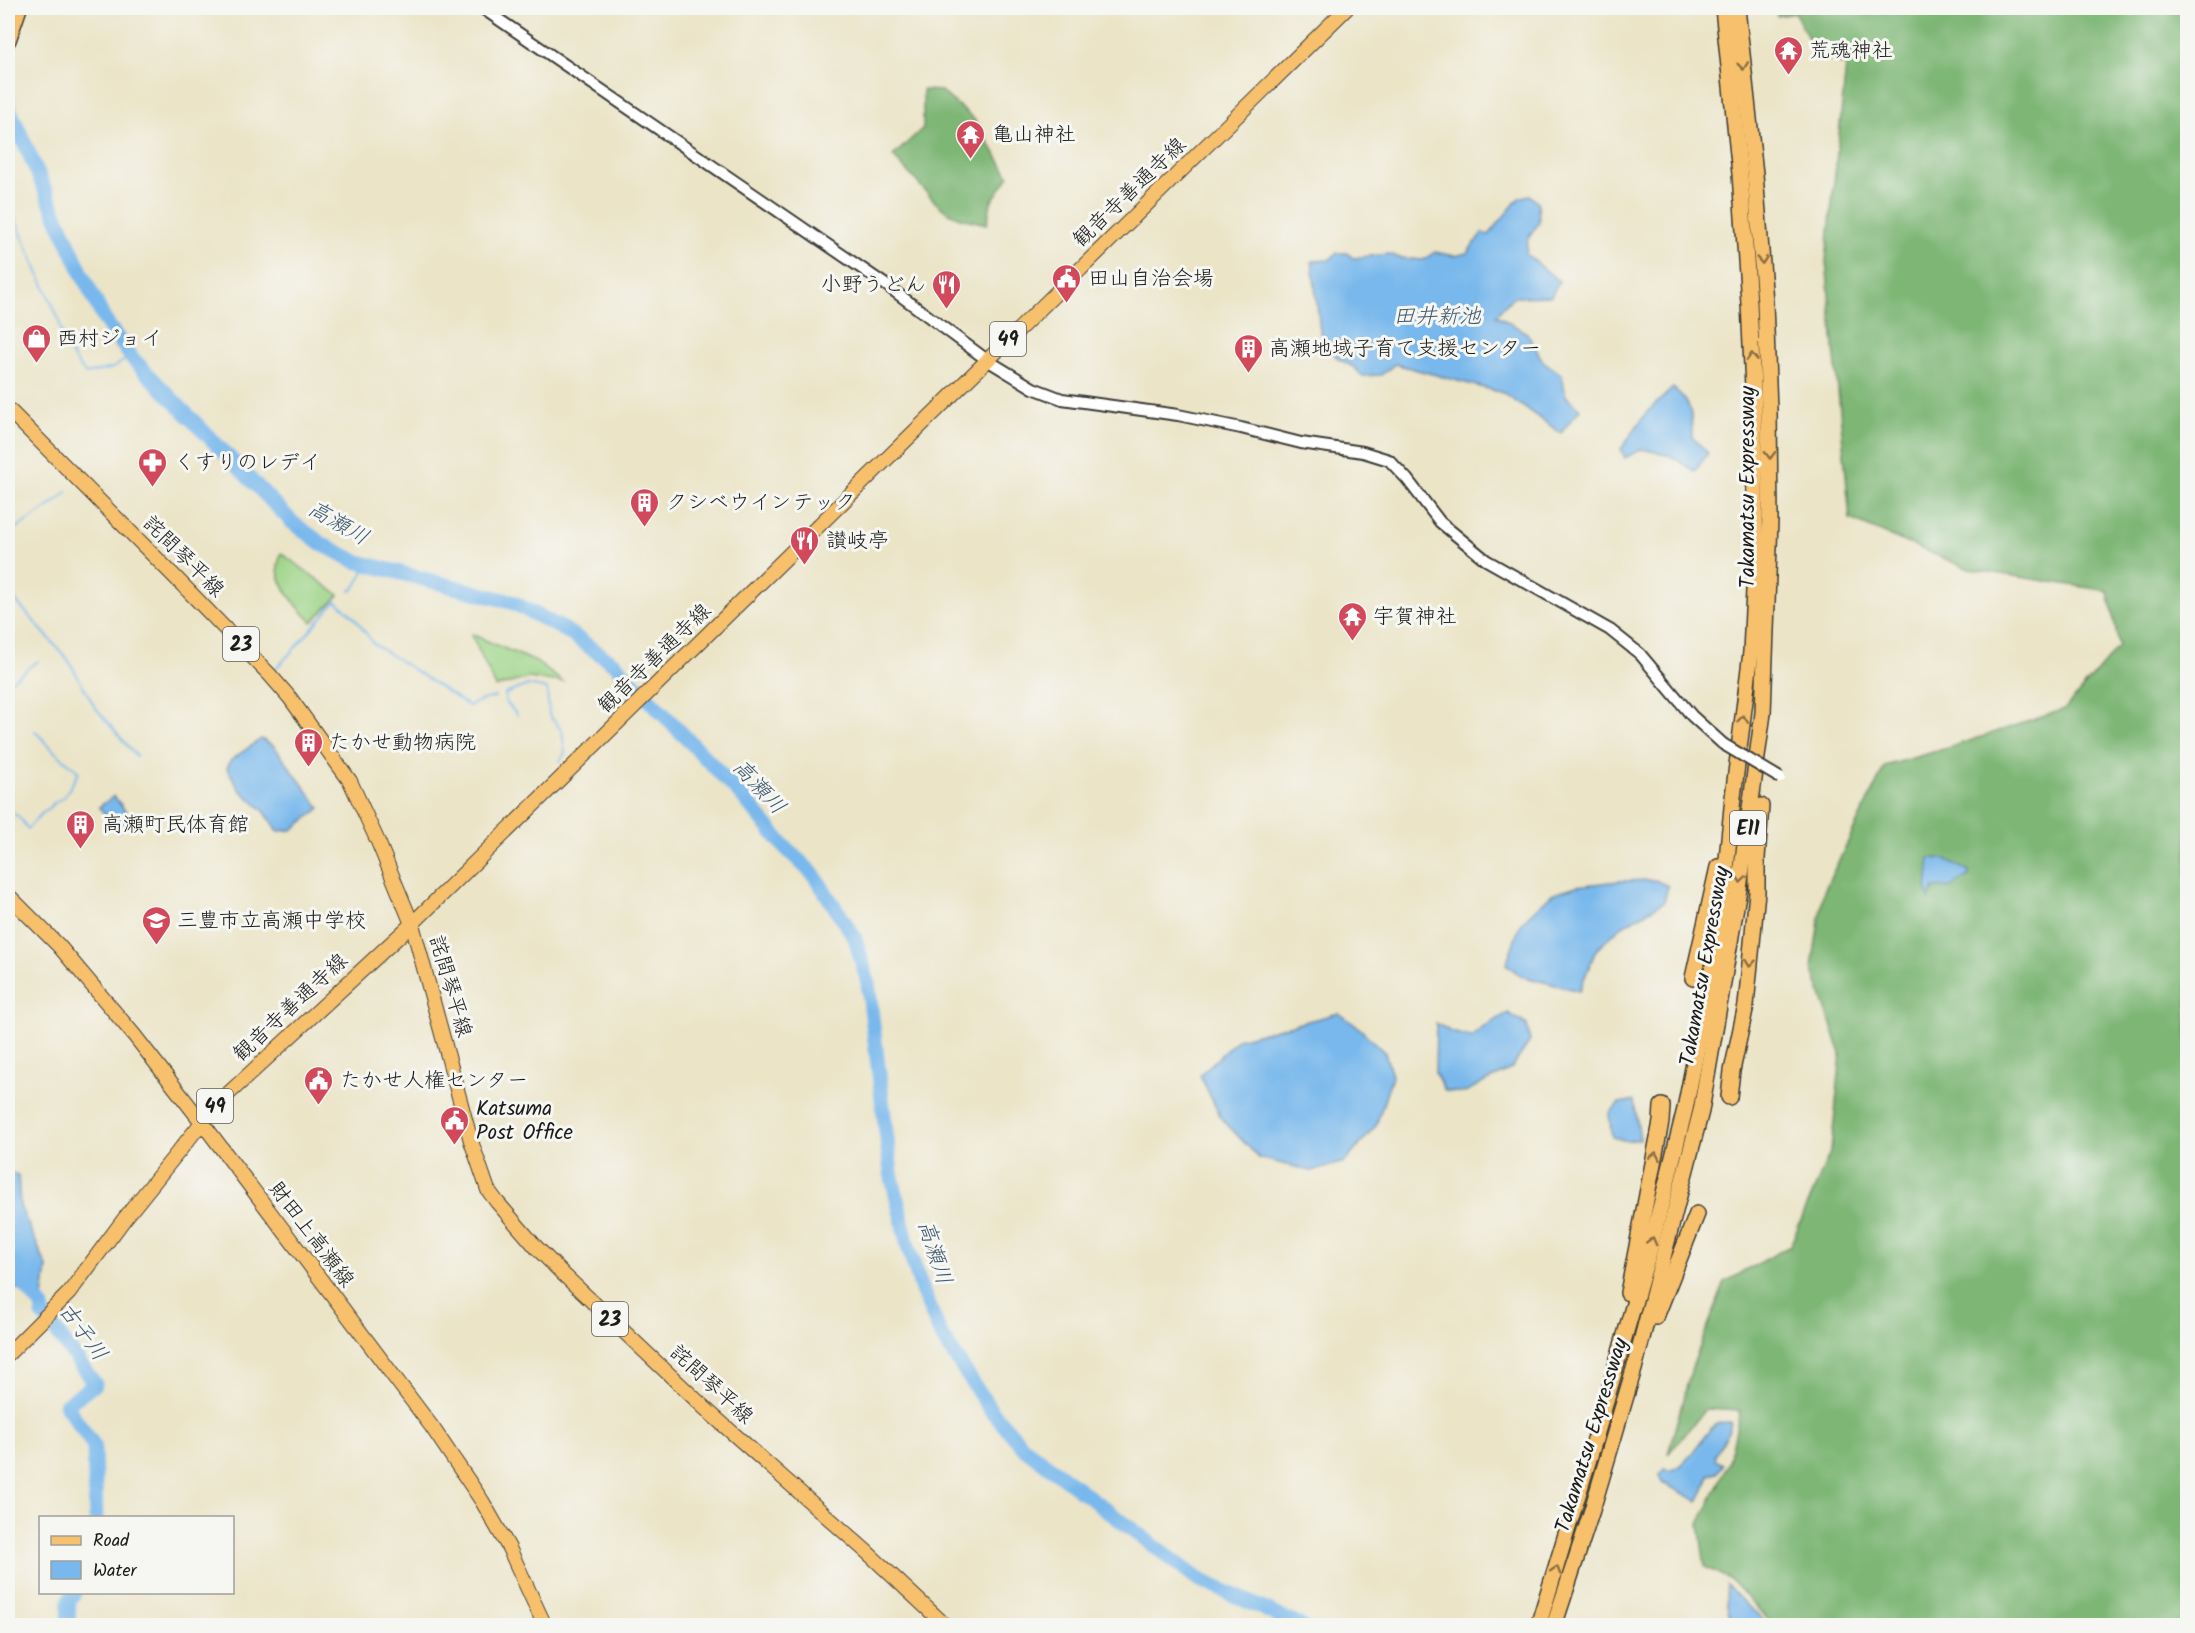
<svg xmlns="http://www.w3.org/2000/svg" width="2195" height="1633" font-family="Kalam,'Klee One',sans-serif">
<rect width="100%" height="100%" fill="#f6f6f2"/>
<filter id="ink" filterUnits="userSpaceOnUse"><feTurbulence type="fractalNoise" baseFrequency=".0167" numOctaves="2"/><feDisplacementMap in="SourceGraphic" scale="12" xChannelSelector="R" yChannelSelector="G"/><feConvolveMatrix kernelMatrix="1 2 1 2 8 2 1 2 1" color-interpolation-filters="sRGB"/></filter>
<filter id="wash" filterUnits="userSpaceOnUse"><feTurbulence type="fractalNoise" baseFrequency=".008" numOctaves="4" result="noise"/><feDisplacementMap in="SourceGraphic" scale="24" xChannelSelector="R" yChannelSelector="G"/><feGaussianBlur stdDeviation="1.35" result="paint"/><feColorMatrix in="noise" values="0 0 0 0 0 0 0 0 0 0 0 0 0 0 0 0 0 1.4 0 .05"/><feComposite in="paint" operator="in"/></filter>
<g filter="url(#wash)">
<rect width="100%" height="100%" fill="#ebe4c7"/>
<g fill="#9cd487" stroke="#5c7852" stroke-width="1.5">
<path d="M281 553 339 595 312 622C300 610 278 586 278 568 278 563 280 558 281 553Z"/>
<path d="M471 634 536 662 563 682 528 678 496 687Z"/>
</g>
<g fill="#7db674" stroke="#4c6948" stroke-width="1.5">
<path d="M1776 8H2187V1625H1773L1731 1580 1705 1567 1699 1524 1729 1462 1740 1411 1706 1409 1668 1454 1692 1367 1725 1282 1790 1246 1831 1150 1841 1054 1812 968 1823 893 1885 766 1954 746 2065 709 2119 646 2108 591 1969 569 1850 519 1826 261 1846 66 1816 54 1795 13 1777 16Z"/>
<path d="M923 90 941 91 974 119 1009 176 991 202 987 224 960 218 949 213 939 206 893 156 923 128Z"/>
</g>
<g fill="#78b8ec" stroke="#4a6a84" stroke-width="1.5">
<path d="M1529 195 1538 202 1539 222 1528 239 1526 254 1559 281 1551 296 1513 297 1496 315 1527 333 1543 361 1562 375 1566 396 1580 409 1561 433 1503 393 1395 364 1381 375 1362 376 1355 368 1337 358 1320 331 1312 261 1329 260 1337 253H1347L1353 258 1389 254 1400 258 1423 260 1435 252 1455 256 1467 253 1482 233 1489 235 1519 198Z"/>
<path d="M1673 388C1692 402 1692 414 1692 437L1708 453 1695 471 1671 456 1642 449 1625 458 1621 449 1646 413Z"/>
<path d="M261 739 274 746 320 808 292 830 278 831 264 811 239 789 227 768 231 760Z"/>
<path d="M114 796 133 821 118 832 99 807Z"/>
<path d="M1930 858 1946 859 1969 872V876L1951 887 1934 888 1929 899 1927 889Z"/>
<path d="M1655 880 1668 886 1664 902 1621 927 1596 950 1579 991 1521 976 1506 964 1521 923 1552 894 1576 886 1619 881Z"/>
<path d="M1339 1013 1359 1028 1385 1053 1392 1076 1376 1126 1345 1162 1311 1171 1259 1158 1221 1118 1200 1075 1238 1039Z"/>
<path d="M1508 1013 1527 1025 1530 1041 1511 1069 1463 1093 1445 1091 1435 1073 1436 1023 1451 1032 1472 1037 1485 1026Z"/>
<path d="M1634 1101 1640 1139 1627 1141 1612 1137 1609 1114 1619 1103Z"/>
<path d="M8 1172 18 1175 20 1206 47 1267 43 1298 8 1286Z"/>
<path d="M1731 1422C1730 1434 1720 1445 1715 1456L1717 1461 1723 1464 1717 1473 1709 1475 1704 1490 1698 1501 1663 1483 1660 1475 1664 1469C1684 1478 1700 1434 1717 1424 1721 1422 1726 1422 1731 1422Z"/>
<path d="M1727 1585 1745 1604 1760 1616 1766 1625H1735C1726 1613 1725 1600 1727 1585Z"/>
</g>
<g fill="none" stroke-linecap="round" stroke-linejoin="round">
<g stroke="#78b8ec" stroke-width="2">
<path d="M8 203 59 320C61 341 72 358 86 374L113 368 131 356"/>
<path d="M8 534C27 520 51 508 67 492"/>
<path d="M350 591 354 589 368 564"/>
<path d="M8 592 69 661 95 707 136 756"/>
<path d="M276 668C298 647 315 623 336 601L353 616 374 644 469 706 482 700 495 697"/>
<path d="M8 683 38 661"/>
<path d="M517 715 506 702 505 694 528 685 547 689 549 715 562 731 565 753 560 761"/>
<path d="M8 810 19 817 28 829 35 820 54 803 64 797 79 772 55 752 35 731"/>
</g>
<g stroke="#78b8ec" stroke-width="15">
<path d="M8 106 83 276 104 319 132 358 292 522 322 544 355 561 512 602 565 630 616 665 744 798 784 846 814 875 855 938 868 983 891 1173 908 1246 922 1290 941 1335 990 1409 1023 1447 1198 1579 1301 1626"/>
<path d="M8 1265 42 1306 43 1314 95 1384 66 1405 94 1446 96 1518"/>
<path d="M68 1626 69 1601 74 1592"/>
</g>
</g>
</g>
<g filter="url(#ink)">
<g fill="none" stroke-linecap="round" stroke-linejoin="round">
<defs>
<path id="minor" d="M482 8 886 285 987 360 1033 388 1062 399 1178 415 1241 428 1301 443 1363 452 1389 460 1407 479 1440 522 1486 560 1610 630 1640 654 1692 716 1723 744"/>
<g id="major">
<path d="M8 409 174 576 270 675 290 698 350 781 379 844 412 924 471 1141 488 1190 497 1202 536 1247 563 1274 710 1413 867 1552 946 1626"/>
<path d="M8 895 59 946 134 1035 201 1121 432 1427 482 1501 509 1548 545 1626"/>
<path d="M8 1354 69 1293 125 1218 216 1105 412 924 1347 8"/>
</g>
<g id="highway">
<path d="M8 40 19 8"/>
<path d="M1693 978 1718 867"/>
<path d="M1729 1097 1732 1071 1746 1005 1757 892V858L1761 806"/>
<path d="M1628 1293 1661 1122 1662 1106"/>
<path d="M1656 1317 1697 1214"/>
<path d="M1538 1626 1595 1439 1652 1241 1685 1109 1714 960 1724 890 1733 797 1751 652 1754 590 1755 521 1754 409 1749 303 1740 174 1723 8"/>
<path d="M1554 1626 1592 1510 1634 1369 1701 1111 1739 889 1763 713 1770 520 1769 410 1765 302 1755 174 1737 8"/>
</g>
</defs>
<use href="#minor" stroke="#3b3a36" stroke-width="14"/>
<use href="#major" stroke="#3b3a36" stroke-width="16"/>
<use href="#highway" stroke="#3b3a36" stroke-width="18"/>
<use href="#minor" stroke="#fff" stroke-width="10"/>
<use href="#major" stroke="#f7c06c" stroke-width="14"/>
<use href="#highway" stroke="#f7c06c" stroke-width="15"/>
<defs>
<path id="minor-bridge" d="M1723 744 1780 778"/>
</defs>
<use href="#minor-bridge" stroke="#3b3a36" stroke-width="14" stroke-linecap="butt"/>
<use href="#minor-bridge" stroke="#fff" stroke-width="10"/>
</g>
<defs><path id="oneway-chevron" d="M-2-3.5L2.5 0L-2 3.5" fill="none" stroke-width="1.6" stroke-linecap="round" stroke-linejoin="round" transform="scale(1.5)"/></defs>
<g stroke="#8a6e44">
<use href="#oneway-chevron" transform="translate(1743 66) rotate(83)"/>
<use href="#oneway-chevron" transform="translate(1762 260) rotate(86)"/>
<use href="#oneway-chevron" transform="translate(1752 357) rotate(-93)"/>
<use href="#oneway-chevron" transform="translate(1770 455) rotate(90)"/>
<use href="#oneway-chevron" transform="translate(1743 719) rotate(-83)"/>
<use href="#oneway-chevron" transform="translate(1741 879) rotate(98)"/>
<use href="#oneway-chevron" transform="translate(1750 963) rotate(96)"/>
<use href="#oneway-chevron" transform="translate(1655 1156) rotate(-79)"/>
<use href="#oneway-chevron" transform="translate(1652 1241) rotate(-75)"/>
<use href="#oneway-chevron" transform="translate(1556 1570) rotate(-73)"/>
</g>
</g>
<defs>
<symbol id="temple-pin" viewBox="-11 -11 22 30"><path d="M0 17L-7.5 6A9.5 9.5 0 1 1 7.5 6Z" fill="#d1495b" stroke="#f6f6f2"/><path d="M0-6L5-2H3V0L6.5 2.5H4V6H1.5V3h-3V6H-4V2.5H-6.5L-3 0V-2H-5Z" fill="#fff"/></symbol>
<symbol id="civic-pin" viewBox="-11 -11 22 30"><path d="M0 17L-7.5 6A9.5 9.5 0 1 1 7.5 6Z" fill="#d1495b" stroke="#f6f6f2"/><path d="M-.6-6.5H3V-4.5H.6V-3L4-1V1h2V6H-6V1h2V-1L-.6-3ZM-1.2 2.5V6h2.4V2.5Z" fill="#fff"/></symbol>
<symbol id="restaurant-pin" viewBox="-11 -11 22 30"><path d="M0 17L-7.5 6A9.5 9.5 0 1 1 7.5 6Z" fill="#d1495b" stroke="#f6f6f2"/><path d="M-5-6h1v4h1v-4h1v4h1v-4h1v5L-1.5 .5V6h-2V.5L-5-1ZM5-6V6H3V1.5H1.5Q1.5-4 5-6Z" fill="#fff"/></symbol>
<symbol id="shop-pin" viewBox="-11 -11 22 30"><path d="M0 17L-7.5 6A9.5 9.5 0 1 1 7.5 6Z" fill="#d1495b" stroke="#f6f6f2"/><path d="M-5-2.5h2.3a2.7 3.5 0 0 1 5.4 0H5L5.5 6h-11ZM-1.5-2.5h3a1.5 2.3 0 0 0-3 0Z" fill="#fff"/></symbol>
<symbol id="building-pin" viewBox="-11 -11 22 30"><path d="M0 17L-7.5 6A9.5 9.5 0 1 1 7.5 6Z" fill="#d1495b" stroke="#f6f6f2"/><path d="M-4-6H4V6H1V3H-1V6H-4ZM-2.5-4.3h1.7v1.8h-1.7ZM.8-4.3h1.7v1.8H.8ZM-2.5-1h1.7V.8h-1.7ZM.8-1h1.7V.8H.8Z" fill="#fff"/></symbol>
<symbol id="pharmacy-pin" viewBox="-11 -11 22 30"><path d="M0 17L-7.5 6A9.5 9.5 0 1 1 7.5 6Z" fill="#d1495b" stroke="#f6f6f2"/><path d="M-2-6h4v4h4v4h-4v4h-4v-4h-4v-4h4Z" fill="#fff"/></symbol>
<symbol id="school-pin" viewBox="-11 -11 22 30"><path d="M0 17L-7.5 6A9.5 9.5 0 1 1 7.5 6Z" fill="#d1495b" stroke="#f6f6f2"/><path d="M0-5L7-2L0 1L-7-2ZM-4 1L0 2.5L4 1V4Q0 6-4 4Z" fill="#fff"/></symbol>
</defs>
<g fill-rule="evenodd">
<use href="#temple-pin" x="1772" y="34" width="33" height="45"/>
<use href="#temple-pin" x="954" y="118" width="33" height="45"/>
<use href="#civic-pin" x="1050" y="262" width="33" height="45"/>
<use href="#restaurant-pin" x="930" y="268" width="33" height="45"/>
<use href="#shop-pin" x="20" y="322" width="33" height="45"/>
<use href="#building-pin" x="1232" y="332" width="33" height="45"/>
<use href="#pharmacy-pin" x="136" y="446" width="33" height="45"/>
<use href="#building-pin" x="628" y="486" width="33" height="45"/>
<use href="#restaurant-pin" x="788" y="524" width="33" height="45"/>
<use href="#temple-pin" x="1336" y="600" width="33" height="45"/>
<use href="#building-pin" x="292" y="726" width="33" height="45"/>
<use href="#building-pin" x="64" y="808" width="33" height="45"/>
<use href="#school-pin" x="140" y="904" width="33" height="45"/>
<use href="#civic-pin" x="302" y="1064" width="33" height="45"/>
<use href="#civic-pin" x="438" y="1104" width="33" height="45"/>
</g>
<g text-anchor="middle" stroke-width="6" stroke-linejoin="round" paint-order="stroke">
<g fill="#f6f6f2" stroke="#5d5d5c" stroke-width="1.5">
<rect x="990" y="322" width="36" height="34" rx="4.5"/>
<rect x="223" y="627" width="36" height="34" rx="4.5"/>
<rect x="1730" y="811" width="36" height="34" rx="4.5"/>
<rect x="197" y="1089" width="36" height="34" rx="4.5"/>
<rect x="592" y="1302" width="36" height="34" rx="4.5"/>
</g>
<g font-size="20" font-weight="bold" fill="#1c1c1c">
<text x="1008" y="346">49</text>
<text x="241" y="651">23</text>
<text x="1748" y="835">E11</text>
<text x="215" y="1113">49</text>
<text x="610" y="1326">23</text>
</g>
<g font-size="21" fill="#1c1c1c" stroke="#f6f6f2" text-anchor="start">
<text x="1809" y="57">荒魂神社</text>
<text x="992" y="141">亀山神社</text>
<text x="1088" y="285">田山自治会場</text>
<text x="926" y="291" text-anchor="end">小野うどん</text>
<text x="57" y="345">西村ジョイ</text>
<text x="1269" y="355">高瀬地域子育て支援センター</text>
<text x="174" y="469">くすりのレデイ</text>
<text x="666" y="509">クシベウインテック</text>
<text x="826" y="547">讃岐亭</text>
<text x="1373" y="623">宇賀神社</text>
<text x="329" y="749">たかせ動物病院</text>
<text x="102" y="831">高瀬町民体育館</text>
<text x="177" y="927">三豊市立高瀬中学校</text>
<text x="340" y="1087">たかせ人権センター</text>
<text x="476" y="1115">Katsuma<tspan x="476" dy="24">Post Office</tspan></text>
</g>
<g font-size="21" fill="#1c1c1c" stroke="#f6f6f2">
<text transform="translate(1129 192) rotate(-44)" y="7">観音寺善通寺線</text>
<text transform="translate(1747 487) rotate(-90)" y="7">Takamatsu Expressway</text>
<text transform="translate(184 556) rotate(45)" y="7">詫間琴平線</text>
<text transform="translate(654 658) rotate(-44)" y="7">観音寺善通寺線</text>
<text transform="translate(1704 966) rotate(-80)" y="7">Takamatsu Expressway</text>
<text transform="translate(451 986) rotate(74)" y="7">詫間琴平線</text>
<text transform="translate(290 1007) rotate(-43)" y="7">観音寺善通寺線</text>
<text transform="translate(312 1234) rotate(53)" y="7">財田上高瀬線</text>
<text transform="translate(712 1384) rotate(43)" y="7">詫間琴平線</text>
<text transform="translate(1591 1435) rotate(-73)" y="7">Takamatsu Expressway</text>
</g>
<g font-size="22" font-style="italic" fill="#415a6f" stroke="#f6f6f2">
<text x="1437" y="323">田井新池</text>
<text transform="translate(339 522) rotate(30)" y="8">高瀬川</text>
<text transform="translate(760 786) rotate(47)" y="8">高瀬川</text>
<text transform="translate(936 1252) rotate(72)" y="8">高瀬川</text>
<text transform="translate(84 1331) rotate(54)" y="8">古子川</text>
</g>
</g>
<rect width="2195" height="1633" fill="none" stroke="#f6f6f2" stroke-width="30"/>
<rect x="39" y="1516" width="195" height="78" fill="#f6f6f2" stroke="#9f9f9c" stroke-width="1.5"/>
<rect x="51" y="1536" width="30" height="9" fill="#f7c06c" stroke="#9f9f9c" stroke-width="1.5"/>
<text x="93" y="1546" font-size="18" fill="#1c1c1c">Road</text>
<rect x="51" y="1561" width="30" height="18" fill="#78b8ec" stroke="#9f9f9c" stroke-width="1.5"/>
<text x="93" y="1576" font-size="18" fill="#1c1c1c">Water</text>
</svg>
